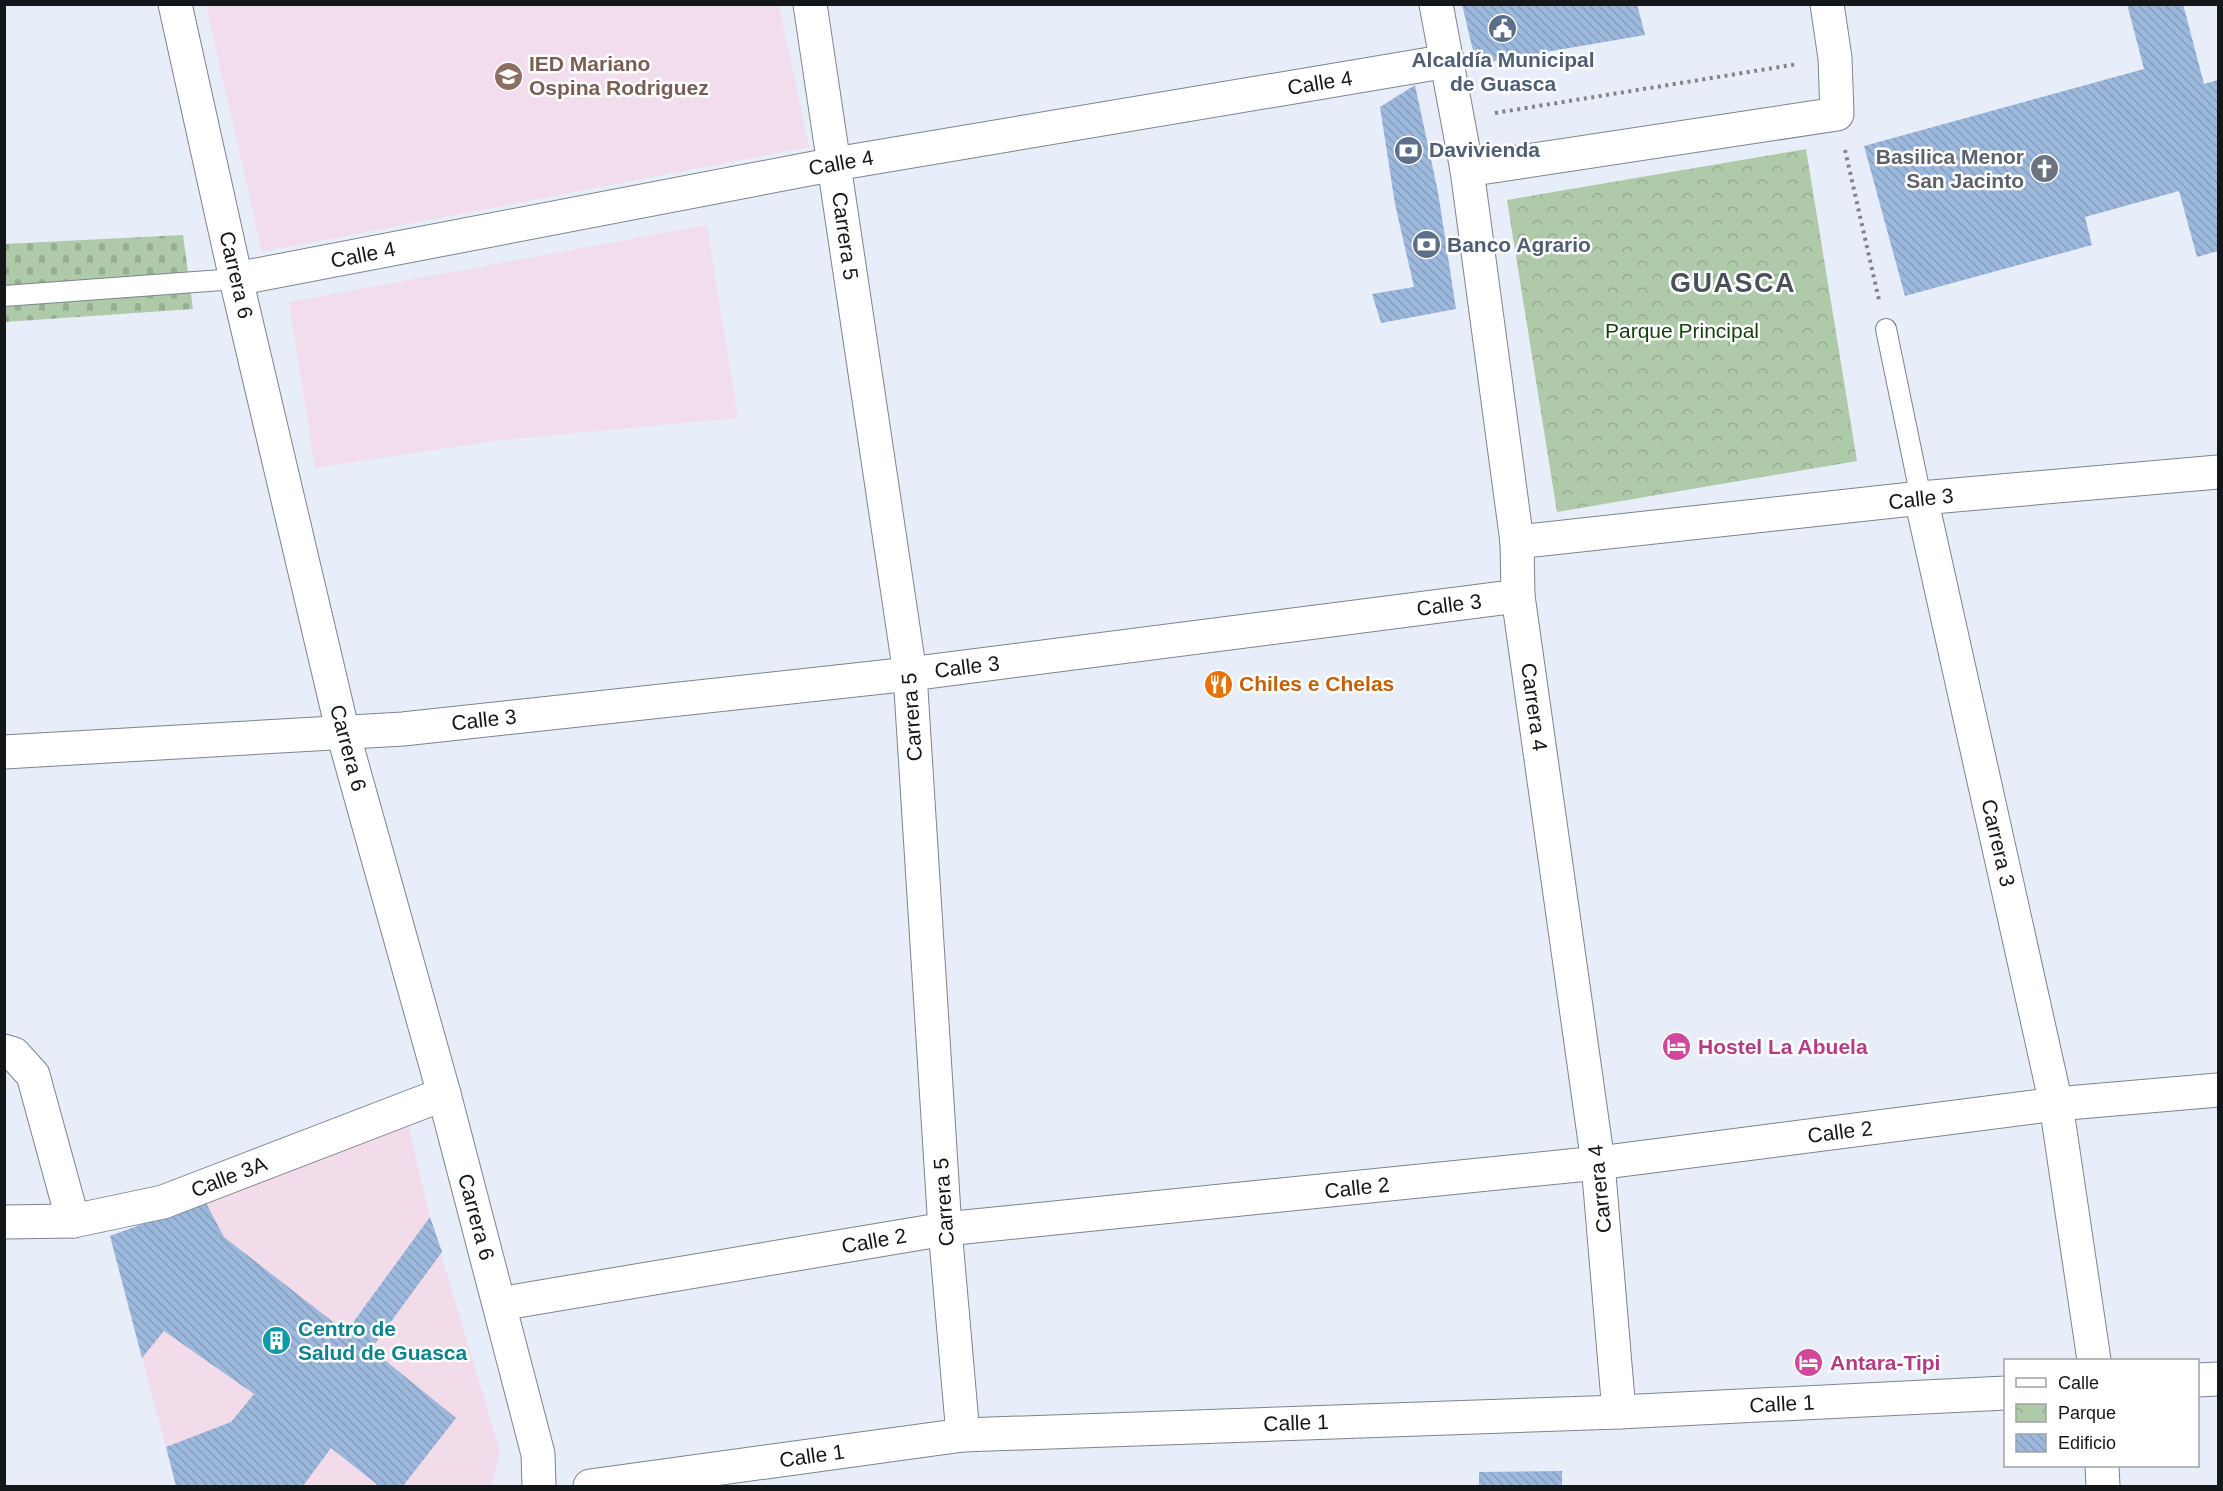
<svg xmlns="http://www.w3.org/2000/svg" width="2223" height="1491" font-family="Arial,sans-serif">
<defs>
<pattern id="cemetery-stones" width="16" height="16" patternUnits="userSpaceOnUse" patternTransform="scale(1.5)"><rect width="16" height="16" fill="#aecaa9"/><path d="M2 7V4a2 2 0 0 1 4 0v3zM10 15v-3a2 2 0 0 1 4 0v3z" fill="#95ad91"/></pattern>
<pattern id="park-crowns" width="20" height="18" patternUnits="userSpaceOnUse" patternTransform="scale(1.5)"><rect width="20" height="18" fill="#aecaa9"/><path d="M2 6a3 3 0 1 1 6 0M12 15a3 3 0 1 1 6 0" fill="none" stroke="#95ad91"/></pattern>
<pattern id="building-back-hatch" width="6" height="6" patternUnits="userSpaceOnUse" patternTransform="scale(1.5)"><rect width="6" height="6" fill="#9cb8dd"/><path d="M-1 5l2 2M0 0l6 6M5-1l2 2" fill="none" stroke="#869dbd"/></pattern>
</defs>
<rect width="100%" height="100%" fill="#e7eef9"/>
<g fill="#f1ddec">
<path d="M206 5H779L809 147 262 252Z"/>
<path d="M707 225 738 418 501 440 315 468 289 302Z"/>
</g>
<path fill="#f3dce9" d="M408 1124 430 1217 500 1451 491 1486H176L110 1236Z"/>
<path fill="url(#cemetery-stones)" d="M183 235 193 309 5 322 4 244Z"/>
<path fill="url(#park-crowns)" d="M1806 149 1857 461 1557 512 1507 200Z"/>
<g fill="url(#building-back-hatch)">
<path d="M1462 4H1637L1645 35 1476 64Z"/>
<path d="M2127 4H2183L2204 84 2218 80V251L2197 257 2179 191 2085 217 2092 245 1905 296 1864 146 2144 69Z"/>
<path d="M1415 85 1438 192 1456 309 1381 323 1372 294 1414 287 1395 204 1380 107Z"/>
<path d="M205 1201 224 1237 346 1332 430 1217 442 1252 371 1349 456 1418 403 1486H379L331 1448 303 1486H176L166 1447 231 1422 254 1394 164 1331 142 1358 110 1236Z"/>
<path d="M1562 1471V1486H1479V1472Z"/>
</g>
<g fill="none" stroke-linecap="round" stroke-linejoin="round">
<defs>
<g id="service">
<path d="M4 296 236 279"/>
<path d="M1886 329 1921 498"/>
</g>
<g id="minor">
<path d="M810 4 910 674 945 1229 963 1435"/>
<path d="M1436 4 1467 170 1517 542 1518 596 1598 1163 1619 1412"/>
<path d="M1467 170 1837 114 1835 58 1827 4"/>
<path d="M236 279 835 164 1448 61"/>
<path d="M1921 498 2056 1104 2094 1360"/>
<path d="M1517 542 1921 498 2218 472"/>
<path d="M4 752 403 729 910 674 1518 596"/>
<path d="M4 1051 14 1054 33 1075 73 1221"/>
<path d="M4 1222 73 1221 163 1202 444 1094"/>
<path d="M499 1304 945 1229 1598 1163 2056 1104 2218 1090"/>
<path d="M2198 1380 2218 1379"/>
<path d="M2102 1466 2103 1486"/>
<path d="M590 1486 963 1435 1619 1412 2006 1393"/>
</g>
<path id="tertiary" d="M175 4 236 279 343 733 444 1094 538 1454 539 1486"/>
</defs>
<use href="#service" stroke="#7d848d" stroke-width="22"/>
<use href="#minor" stroke="#7d848d" stroke-width="35"/>
<use href="#tertiary" stroke="#7d848d" stroke-width="35"/>
<g stroke="#7f848b" stroke-width="4" stroke-dasharray="3 4.5" stroke-linecap="butt">
<path d="M1495 113 1798 64"/>
<path d="M1845 150 1879 300"/>
</g>
<use href="#service" stroke="#fff" stroke-width="20"/>
<use href="#minor" stroke="#fff" stroke-width="33"/>
<use href="#tertiary" stroke="#fff" stroke-width="33"/>
</g>
<defs>
<symbol id="civic-disc" viewBox="-11 -11 22 22"><circle r="9.5" fill="#5c6f8a" stroke="#fff"/><path d="M-.6-6.5H3V-4.5H.6V-3L4-1V1h2V6H-6V1h2V-1L-.6-3ZM-1.2 2.5V6h2.4V2.5Z" fill="#fff"/></symbol>
<symbol id="school-disc" viewBox="-11 -11 22 22"><circle r="9.5" fill="#8d6e63" stroke="#fff"/><path d="M0-5L7-2L0 1L-7-2ZM-4 1L0 2.5L4 1V4Q0 6-4 4Z" fill="#fff"/></symbol>
<symbol id="bank-disc" viewBox="-11 -11 22 22"><circle r="9.5" fill="#5c6f8a" stroke="#fff"/><path d="M-6-4H6V4H-6ZM0-2.3a2.3 2.3 0 1 0 0 4.6a2.3 2.3 0 1 0 0-4.6Z" fill="#fff"/></symbol>
<symbol id="church-disc" viewBox="-11 -11 22 22"><circle r="9.5" fill="#6b7280" stroke="#fff"/><path d="M-1.2-6h2.4v3.5h3.3v2.4h-3.3V6h-2.4V-.1h-3.3v-2.4h3.3Z" fill="#fff"/></symbol>
<symbol id="restaurant-disc" viewBox="-11 -11 22 22"><circle r="9.5" fill="#e8710a" stroke="#fff"/><path d="M-5-6h1v4h1v-4h1v4h1v-4h1v5L-1.5 .5V6h-2V.5L-5-1ZM5-6V6H3V1.5H1.5Q1.5-4 5-6Z" fill="#fff"/></symbol>
<symbol id="hotel-disc" viewBox="-11 -11 22 22"><circle r="9.5" fill="#d1479c" stroke="#fff"/><path d="M-6-4.5h1.5V1H6V5H4.5V3h-9V5H-6ZM-4 0a1.8 1.8 0 1 1 3.6 0ZM.5 0V-2.5h3Q6-2.5 6 0Z" fill="#fff"/></symbol>
<symbol id="building-disc" viewBox="-11 -11 22 22"><circle r="9.5" fill="#0f9aa8" stroke="#fff"/><path d="M-4-6H4V6H1V3H-1V6H-4ZM-2.5-4.3h1.7v1.8h-1.7ZM.8-4.3h1.7v1.8H.8ZM-2.5-1h1.7V.8h-1.7ZM.8-1h1.7V.8H.8Z" fill="#fff"/></symbol>
</defs>
<g fill-rule="evenodd">
<use href="#civic-disc" x="1486" y="12" width="33" height="33"/>
<use href="#school-disc" x="492" y="60" width="33" height="33"/>
<use href="#bank-disc" x="1392" y="134" width="33" height="33"/>
<use href="#church-disc" x="2028" y="152" width="33" height="33"/>
<use href="#bank-disc" x="1410" y="228" width="33" height="33"/>
<use href="#restaurant-disc" x="1202" y="668" width="33" height="33"/>
<use href="#hotel-disc" x="1660" y="1030" width="33" height="33"/>
<use href="#building-disc" x="260" y="1324" width="33" height="33"/>
<use href="#hotel-disc" x="1792" y="1346" width="33" height="33"/>
</g>
<g text-anchor="middle" stroke-width="5" stroke-linejoin="round" paint-order="stroke">
<g font-size="21" font-weight="bold" fill="#4e5e75" stroke="#fff" text-anchor="start">
<text x="1503" y="67" text-anchor="middle">Alcaldía Municipal<tspan x="1503" dy="24">de Guasca</tspan></text>
<text x="1429" y="157">Davivienda</text>
<text x="1447" y="252">Banco Agrario</text>
</g>
<g font-size="21" font-weight="bold" fill="#785e54" stroke="#fff" text-anchor="start">
<text x="529" y="71">IED Mariano<tspan x="529" dy="24">Ospina Rodriguez</tspan></text>
</g>
<g font-size="21" fill="#14171a" stroke="#fff">
<text transform="translate(1320 83) rotate(-9)" y="7">Calle 4</text>
<text transform="translate(841 163) rotate(-10)" y="7">Calle 4</text>
<text transform="translate(845 236) rotate(82)" y="7">Carrera 5</text>
<text transform="translate(363 255) rotate(-11)" y="7">Calle 4</text>
<text transform="translate(236 275) rotate(77)" y="7">Carrera 6</text>
<text transform="translate(1921 499) rotate(-6)" y="7">Calle 3</text>
<text transform="translate(1449 605) rotate(-7)" y="7">Calle 3</text>
<text transform="translate(967 667) rotate(-7)" y="7">Calle 3</text>
<text transform="translate(1534 707) rotate(82)" y="7">Carrera 4</text>
<text transform="translate(912 717) rotate(-94)" y="7">Carrera 5</text>
<text transform="translate(484 720) rotate(-6)" y="7">Calle 3</text>
<text transform="translate(348 748) rotate(75)" y="7">Carrera 6</text>
<text transform="translate(1998 843) rotate(77)" y="7">Carrera 3</text>
<text transform="translate(1840 1132) rotate(-7)" y="7">Calle 2</text>
<text transform="translate(229 1177) rotate(-21)" y="7">Calle 3A</text>
<text transform="translate(1357 1188) rotate(-6)" y="7">Calle 2</text>
<text transform="translate(1600 1189) rotate(-96)" y="7">Carrera 4</text>
<text transform="translate(944 1202) rotate(-94)" y="7">Carrera 5</text>
<text transform="translate(476 1217) rotate(75)" y="7">Carrera 6</text>
<text transform="translate(874 1241) rotate(-10)" y="7">Calle 2</text>
<text transform="translate(1782 1404) rotate(-3)" y="7">Calle 1</text>
<text transform="translate(1296 1423) rotate(-2)" y="7">Calle 1</text>
<text transform="translate(812 1456) rotate(-8)" y="7">Calle 1</text>
</g>
<g font-size="21" font-weight="bold" fill="#5b616d" stroke="#fff" text-anchor="end">
<text x="2024" y="164">Basilica Menor<tspan x="2024" dy="24">San Jacinto</tspan></text>
</g>
<g font-size="21" fill="#143f0c" stroke="#fff">
<text x="1682" y="338">Parque Principal</text>
</g>
<g font-size="21" font-weight="bold" fill="#c56008" stroke="#fff" text-anchor="start">
<text x="1239" y="691">Chiles e Chelas</text>
</g>
<g font-size="21" font-weight="bold" fill="#b23c85" stroke="#fff" text-anchor="start">
<text x="1698" y="1054">Hostel La Abuela</text>
<text x="1830" y="1370">Antara-Tipi</text>
</g>
<g font-size="21" font-weight="bold" fill="#0d838f" stroke="#fff" text-anchor="start">
<text x="298" y="1336">Centro de<tspan x="298" dy="24">Salud de Guasca</tspan></text>
</g>
<g font-size="27" font-weight="bold" letter-spacing="1.5" fill="#4a5058" stroke="#fff">
<text x="1733" y="292">GUASCA</text>
</g>
</g>
<rect width="2223" height="1491" fill="none" stroke="#14171a" stroke-width="12"/>
<rect x="2004" y="1359" width="195" height="108" fill="#ffffff" stroke="#a1a2a3" stroke-width="1.5"/>
<rect x="2016" y="1378" width="30" height="9" fill="#ffffff" stroke="#a1a2a3" stroke-width="1.5"/>
<text x="2058" y="1389" font-size="18" fill="#14171a">Calle</text>
<rect x="2016" y="1404" width="30" height="18" fill="url(#park-crowns)" stroke="#a1a2a3" stroke-width="1.5"/>
<text x="2058" y="1419" font-size="18" fill="#14171a">Parque</text>
<rect x="2016" y="1434" width="30" height="18" fill="url(#building-back-hatch)" stroke="#a1a2a3" stroke-width="1.5"/>
<text x="2058" y="1449" font-size="18" fill="#14171a">Edificio</text>
</svg>
